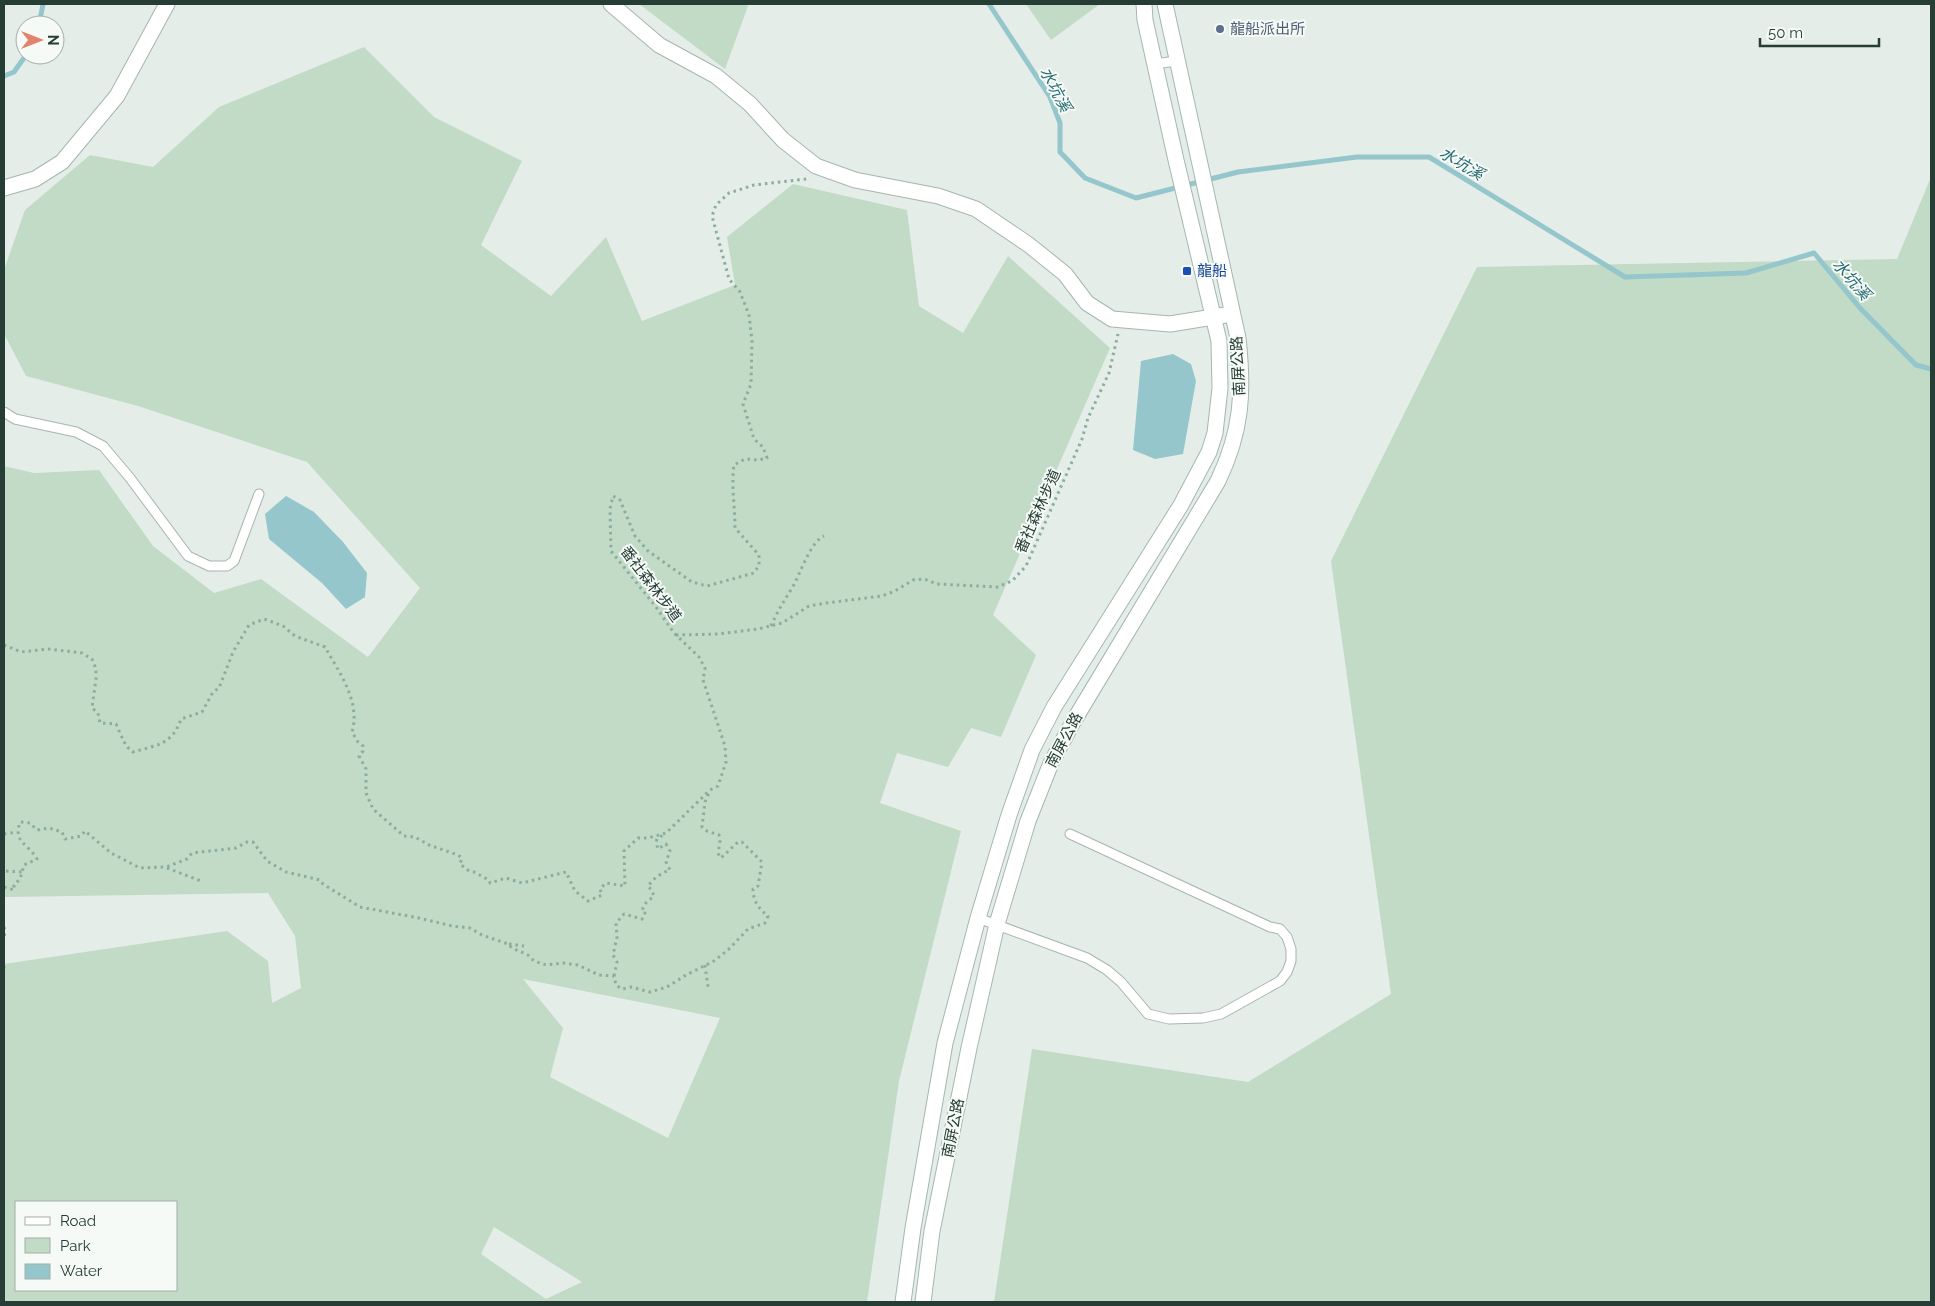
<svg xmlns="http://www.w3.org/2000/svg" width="1935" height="1306" font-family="Raleway,'Noto Sans TC',sans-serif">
<rect width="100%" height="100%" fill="#e5ede9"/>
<g fill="#c1dbc6" fill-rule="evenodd">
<path d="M639 4H747L748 6 725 69Z"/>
<path d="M1026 4H1100L1051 40Z"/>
<path d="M364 47 434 117 522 161 481 245 551 296 606 237 642 321 735 285 727 237 793 184 907 210 919 306 963 333 1008 256 1110 348 993 615 1036 655 1001 737 971 728 948 767 897 753 880 803 961 831 899 1081 867 1302H4V964L227 931 268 961 272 1003 301 988 295 936 268 893 4 897V466L34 473 99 470 153 546 214 593 261 579 368 657 420 588 307 462 138 406 26 376 4 334V270L25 210 90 155 153 167 219 107ZM523 979 720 1018 668 1138 550 1077 563 1028ZM16 1202H176V1290H16ZM494 1227 582 1282 546 1299 481 1254Z"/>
<path d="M1931 177V1302H994L1032 1049 1248 1082 1391 994 1331 561 1477 267 1897 259Z"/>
</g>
<g fill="#94c6cb">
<path d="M1173 354 1191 364 1196 381 1183 454 1155 459 1133 450 1141 361Z"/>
<path d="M286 496 314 512 343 542 367 573 365 597 346 609 322 583 269 539 265 514Z"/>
</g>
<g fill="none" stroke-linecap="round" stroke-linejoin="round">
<g stroke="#94c6cb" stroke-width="5">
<path d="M989 4 1050 97 1060 123V152L1085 178 1136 198 1238 172 1357 157H1429L1625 277 1746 273 1814 253 1860 308 1916 365 1931 369"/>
<path d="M39 25 43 4"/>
<path d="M4 76 14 72 26 55"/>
</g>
<defs>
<g id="service">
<path d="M1155 64 1176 61"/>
<path d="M4 412 15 419 76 432 103 446 130 478 188 556 209 566H227L234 561 259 494"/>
<path d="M978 918 1087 958 1107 970 1121 982 1148 1014 1169 1019 1203 1018 1221 1014 1280 981 1287 972 1291 961V949L1287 937 1280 929 1270 927 1070 834"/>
</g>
<g id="tertiary">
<path d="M611 4 659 45 716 76 750 104 783 140 816 166 855 180 938 196 976 209 1029 245 1065 274 1087 303 1112 319 1170 324 1232 314"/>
<path d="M4 188 35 179 62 162 117 96 167 4"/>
</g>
<g id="secondary">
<path d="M903 1302 913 1228 945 1043 978 918 1009 815 1032 750 1054 707 1181 505 1209 452 1215 433 1220 388 1219 341 1176 160 1145 20 1144 4"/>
<path d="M923 1302 932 1231 969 1048 997 924 1028 821 1051 763 1073 722 1218 481C1242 431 1244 392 1238 338L1165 4"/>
</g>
</defs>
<use href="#service" stroke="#a8b5af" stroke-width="11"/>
<use href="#tertiary" stroke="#a8b5af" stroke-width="17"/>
<use href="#secondary" stroke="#a5b7b0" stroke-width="17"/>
<g stroke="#8aad9f" stroke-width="3" stroke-dasharray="2.5 4" stroke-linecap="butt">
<path d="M771 626C777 612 784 601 792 588 800 575 810 542 824 536"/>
<path d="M676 635 718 634 758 629 782 623 809 606 826 603 882 596 895 591 913 580 924 579 937 584 997 587 1012 581 1026 566 1082 439 1088 418 1109 373 1118 334"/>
<path d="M4 645 21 652 48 649 82 653 92 659 96 669V679L92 708 98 713 100 723 116 724 126 746 133 752C157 745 172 745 181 719L202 712 213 692 219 688 233 652 249 625 264 619 283 626 295 636 325 647C339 672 361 702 352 732L358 742 363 746V751L359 756 366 769V793L373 809 404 836 415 837 429 845 458 855 462 858 460 864 469 871 474 872 489 880 490 883 506 878 522 883 566 872 575 891 588 901 602 895 600 889 606 883 625 886 624 851 638 838H648L666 833 710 790 718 786 726 762 725 746 703 680 705 668 699 657 674 633 656 607 611 551 610 509 613 496 620 500 635 536 648 551 692 582 707 586 754 573 759 565V555L735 528C735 506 731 486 734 465L745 459 759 460 767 458 763 447 754 439 743 404 751 384 752 341 749 315 740 292 729 279 712 216 716 205 729 193 754 185 807 179"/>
<path d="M4 834 17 832"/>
<path d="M167 868 201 881"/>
<path d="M6 871 23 872"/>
<path d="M4 887 14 890V885L20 879 24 865 37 859C28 843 13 843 20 822L30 823 37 830 49 828 62 832 65 839 81 836 85 831 111 853 140 868 166 867 187 859 192 853 236 848 247 842H253L267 861 286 872 320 880 323 884 360 907 419 918 452 926 470 928 482 935 508 944 512 948 528 955 534 961 546 965 563 963 578 965 599 975 614 976 616 985 622 989 631 987 650 992 667 987 686 975 714 961 728 950 748 929 765 923 768 916C759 909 753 901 753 889L758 886 762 862 742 842H738L721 858 719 856C717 848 722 843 719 835L707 831 702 827 705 802 709 793"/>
<path d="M4 927 5 930 4 939"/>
<path d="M509 944 524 946"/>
<path d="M705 965 708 987"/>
<path d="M4 966V971"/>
<path d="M614 976 617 962 613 955 617 937 616 923 624 914 642 919 645 913H643C641 904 649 901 654 896L651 889 648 887C652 879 661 873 670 870L666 862 670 851 666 844 658 849 656 842 657 839 663 835"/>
</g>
<use href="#service" stroke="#fff" stroke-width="9"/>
<use href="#tertiary" stroke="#fff" stroke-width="15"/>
<use href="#secondary" stroke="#fff" stroke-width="15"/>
</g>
<circle fill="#5c6f8a" stroke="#f6faf7" stroke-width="2" cx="1220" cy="29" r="5"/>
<rect fill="#1a4fb4" stroke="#f6faf7" stroke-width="2" x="1182" y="266" width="10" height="10" rx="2.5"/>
<g text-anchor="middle" stroke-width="4" stroke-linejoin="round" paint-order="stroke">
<g font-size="15" fill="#4e5e75" stroke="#f6faf7" text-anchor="start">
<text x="1230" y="34">龍船派出所</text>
</g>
<g font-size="15" fill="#164399" stroke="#f6faf7" text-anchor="start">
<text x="1197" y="276">龍船</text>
</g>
<g font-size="15" fill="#263d35" stroke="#f6faf7">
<text transform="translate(1238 366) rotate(-93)" y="5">南屏公路</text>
<text transform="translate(1038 511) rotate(-66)" y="5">番社森林步道</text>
<text transform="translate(651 584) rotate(53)" y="5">番社森林步道</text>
<text transform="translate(1064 740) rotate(-62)" y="5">南屏公路</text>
<text transform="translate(953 1128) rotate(-79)" y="5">南屏公路</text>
</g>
<g font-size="16" font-style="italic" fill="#276b72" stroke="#f6faf7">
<text transform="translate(1056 89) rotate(62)" y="6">水坑溪</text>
<text transform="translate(1462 163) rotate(31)" y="6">水坑溪</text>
<text transform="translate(1852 279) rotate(49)" y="6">水坑溪</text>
</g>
</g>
<rect width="1935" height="1306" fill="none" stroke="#263d35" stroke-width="10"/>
<rect x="15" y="1201" width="162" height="90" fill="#f6faf7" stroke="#a3aea9"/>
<rect x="25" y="1217" width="25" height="8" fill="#ffffff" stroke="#a3aea9"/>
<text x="60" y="1226" font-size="15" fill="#263d35">Road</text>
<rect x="25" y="1238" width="25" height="15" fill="#c1dbc6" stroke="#a3aea9"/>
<text x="60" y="1251" font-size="15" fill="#263d35">Park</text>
<rect x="25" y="1264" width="25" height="15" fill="#94c6cb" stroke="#a3aea9"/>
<text x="60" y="1276" font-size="15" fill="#263d35">Water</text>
<g transform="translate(40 40) rotate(90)"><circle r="24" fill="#f6faf7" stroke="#a3aea9"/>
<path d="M0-4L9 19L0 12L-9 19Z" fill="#e2836e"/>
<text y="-8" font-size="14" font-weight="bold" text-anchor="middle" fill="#263d35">N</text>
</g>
<path d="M1760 38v8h119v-8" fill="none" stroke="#263d35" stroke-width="2.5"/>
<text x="1768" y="38" font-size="15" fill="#263d35" stroke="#f6faf7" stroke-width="4" paint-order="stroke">50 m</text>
</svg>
